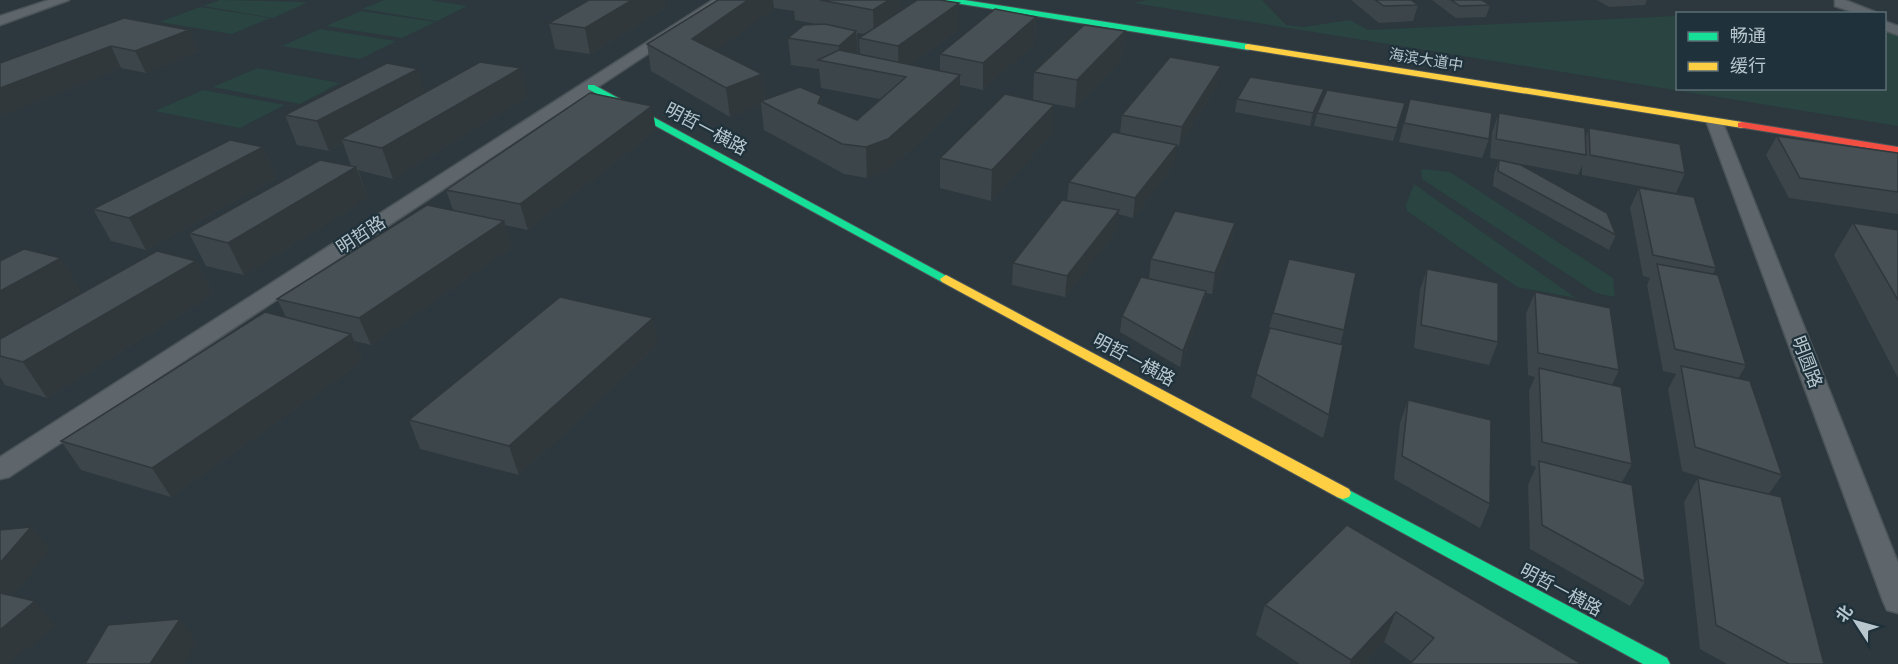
<svg xmlns="http://www.w3.org/2000/svg" width="1898" height="664" font-family="'IBM Plex Sans','Noto Sans SC',sans-serif">
<rect width="100%" height="100%" fill="#2c383e"/>
<g fill="#294441">
<path d="M220 0 308 2 273 18 203 6Z"/>
<path d="M384 0H429L467 6 437 21 362 9Z"/>
<path d="M1147 0H1262L1286 25 1303 27 1350 20 1368 30 1677 16 1678 88H1884L1885 31 1898 36V126L1133 3Z"/>
<path d="M200 7 270 18 232 34 160 22Z"/>
<path d="M361 11 435 22 402 38 326 26Z"/>
<path d="M320 29 396 41 360 59 282 46Z"/>
<path d="M257 68 340 83 300 104 213 87Z"/>
<path d="M203 90 285 105 240 128 155 111Z"/>
<path d="M1421 169 1450 172 1613 278 1615 297 1596 293 1422 179Z"/>
<path d="M1414 184 1576 298 1517 287 1407 211 1406 205Z"/>
</g>
<g fill="none" stroke-linecap="round" stroke-linejoin="round">
<defs>
<g id="street">
<path d="M49 0H69L0 25V16Z"/>
<path d="M713 0H729L9 477 0 479V457Z"/>
<path d="M1835 0H1845L1880 14H1859L1835 6Z"/>
<path d="M1884 21 1898 26V35L1884 30Z"/>
<path d="M1715 118 1723 123 1898 563V613L1887 610 1883 601 1707 123Z"/>
</g>
<g id="fast">
<path d="M945 0H964L1248 44 1252 47 1248 50 949 2Z"/>
<path d="M588 85H594L952 279 950 282H942L588 89Z"/>
<path d="M1343 487 1667 658 1670 664H1643L1337 497 1335 493 1337 489Z"/>
</g>
<g id="slow">
<path d="M1248 44 1742 122 1747 125 1742 128 1245 49V45Z"/>
<path d="M946 275 1349 489 1351 493 1349 497 1343 499 1337 497 942 282 940 279Z"/>
</g>
<path id="jam" d="M1742 122 1898 147V153L1738 127V123Z"/>
</defs>
<use href="#street" stroke="#4b5458" stroke-width="3"/>
<use href="#fast" stroke="#4b5458" stroke-width="2"/>
<use href="#slow" stroke="#4b5458" stroke-width="2"/>
<use href="#jam" stroke="#4b5458" stroke-width="2"/>
<use href="#street" fill="#5e666b" fill-rule="evenodd"/>
<use href="#fast" fill="#16e098" fill-rule="evenodd"/>
<use href="#slow" fill="#ffcf43" fill-rule="evenodd"/>
<use href="#jam" fill="#f24e42" fill-rule="evenodd"/>
</g>
<g fill="#3c4549" fill-rule="evenodd">
<path d="M718 0H901V10L959 3V29L910 65 940 71V54L1036 17 1035 43 983 90 960 85V103L890 169 867 178 844 174 764 130 761 104 730 117 651 71 647 44ZM774 8 794 11 795 20 816 24 788 38 791 65 819 69 821 88 880 99 857 120 822 105 821 96 765 100 762 74 716 51ZM857 33 865 34 859 38 860 54 858 53Z"/>
<path d="M1351 0H1411L1418 5 1413 21 1379 23Z"/>
<path d="M1432 0H1482L1490 5 1486 17 1456 18Z"/>
<path d="M1597 0H1647L1645 5 1609 7Z"/>
<path d="M666 7 590 54 555 49 549 23Z"/>
<path d="M124 18 199 51 146 73 121 68 0 116Z"/>
<path d="M1125 31 1122 58 1075 108 1033 100 1034 72Z"/>
<path d="M1218 84 1179 146H1176L1174 164 1133 218 1118 214 1116 231 1065 297 1012 285 1013 263 1067 201 1069 182 1120 133 1122 115Z"/>
<path d="M1324 89 1321 102 1310 126 1235 112 1237 99Z"/>
<path d="M425 92 528 96 393 179 358 170 368 198 244 275 206 266 189 233 351 166 343 143 329 151 297 145 285 115Z"/>
<path d="M1410 99 1489 139 1482 158 1399 142Z"/>
<path d="M1405 103 1393 141 1314 126 1317 113Z"/>
<path d="M1499 113 1586 137 1589 128 1685 173 1676 193 1582 175V166L1578 175 1490 158 1492 132Z"/>
<path d="M656 130 528 230 505 225 512 247 371 345 354 341 363 361 171 497 81 470 61 441 286 317 277 299 453 210 446 190Z"/>
<path d="M1052 134 991 201 940 188V158Z"/>
<path d="M1777 136 1898 153V214L1789 198 1766 155Z"/>
<path d="M263 147 277 178 146 250 111 241 93 209Z"/>
<path d="M1499 160 1616 235 1609 250 1493 186 1494 174Z"/>
<path d="M1639 188 1716 268 1713 274 1746 365 1738 379 1782 475 1769 494 1824 664H1727L1700 649 1684 502 1698 478 1717 482 1682 471 1668 389 1676 374 1663 371 1647 285 1650 278 1643 276 1630 208Z"/>
<path d="M1235 223 1231 244 1212 294 1206 293 1203 307 1180 367 1120 332 1122 316 1149 279 1151 259Z"/>
<path d="M1853 223 1898 230V378L1834 255Z"/>
<path d="M196 261 213 294 47 398 5 385 0 377V339Z"/>
<path d="M1427 269 1498 342 1489 365 1414 348 1420 290Z"/>
<path d="M1535 292 1619 370 1612 385 1632 464 1622 482 1645 582 1630 606 1530 549 1528 485 1536 467 1531 465 1529 391 1535 377 1528 375 1526 314Z"/>
<path d="M1273 313 1344 330 1340 345 1329 415 1323 438 1251 397Z"/>
<path d="M658 345 519 475 420 449 409 420Z"/>
<path d="M1408 400 1490 504 1480 528 1394 479 1400 423Z"/>
<path d="M1347 525 1580 663 1412 662 1384 642 1364 664H1300L1256 635 1265 605Z"/>
</g>
<g fill="#31383c">
<path d="M632 0H665L666 7 590 54 585 28Z"/>
<path d="M748 0H773L774 8 696 66 692 39Z"/>
<path d="M889 0H901L902 17 874 36 873 10Z"/>
<path d="M959 3V29L899 73 898 46Z"/>
<path d="M1036 17 1035 43 983 90V63Z"/>
<path d="M189 30 199 51 146 73 135 51Z"/>
<path d="M856 31 858 58 840 64 839 46Z"/>
<path d="M1125 31 1122 58 1075 108 1077 80Z"/>
<path d="M111 46 121 68 0 116V88Z"/>
<path d="M1221 66 1218 84 1179 146 1182 127Z"/>
<path d="M521 68 528 96 393 179 382 148Z"/>
<path d="M418 69 427 96 341 139 343 143 329 151 317 121Z"/>
<path d="M762 74 765 102 761 101V104L730 117 726 88Z"/>
<path d="M960 75V103L890 169 867 178 866 147Z"/>
<path d="M1324 89 1321 102 1310 126 1313 113Z"/>
<path d="M821 96 824 125 818 103Z"/>
<path d="M1054 105 1052 134 991 201 992 170Z"/>
<path d="M652 106 656 130 528 230 520 204Z"/>
<path d="M1177 145 1174 164 1133 218 1135 198Z"/>
<path d="M263 147 277 178 146 250 129 218Z"/>
<path d="M356 167 368 198 244 275 228 243Z"/>
<path d="M1119 210 1116 231 1065 297 1067 276Z"/>
<path d="M504 221 512 247 371 345 359 318Z"/>
<path d="M1235 223 1231 244 1212 294 1215 273Z"/>
<path d="M61 258 81 292 0 338V291Z"/>
<path d="M196 261 213 294 47 398 23 362Z"/>
<path d="M1206 291 1203 307 1180 367 1183 351Z"/>
<path d="M653 318 658 345 519 475 509 446Z"/>
<path d="M351 334 363 361 171 497 152 468Z"/>
<path d="M31 527 50 551 0 610V563Z"/>
<path d="M35 601 55 626 8 664H0V630Z"/>
<path d="M1396 612 1384 642 1364 664H1350L1351 660Z"/>
<path d="M180 619 197 643 183 664H150Z"/>
</g>
<g fill="#465055" stroke="#31383c" stroke-width="1.5">
<path d="M589 0H632L585 28 549 23Z"/>
<path d="M718 0H748L692 39 762 74 726 88 647 44Z"/>
<path d="M820 0H889L873 10Z"/>
<path d="M917 0H939L959 3 898 46 859 38Z"/>
<path d="M1375 0H1411L1418 5 1384 6Z"/>
<path d="M1451 0H1482L1490 5 1460 6Z"/>
<path d="M995 9 1036 17 983 63 940 54Z"/>
<path d="M124 18 189 30 135 51 111 46 0 88V63Z"/>
<path d="M825 24 856 31 839 46 788 38 804 25Z"/>
<path d="M1084 25 1125 31 1077 80 1034 72Z"/>
<path d="M839 50 960 75 888 139 866 147 842 144 761 101 800 87 821 96 818 103 857 120 906 77 818 60Z"/>
<path d="M1170 57 1221 66 1182 127 1122 115Z"/>
<path d="M480 62 521 68 382 148 341 139Z"/>
<path d="M387 63 418 69 317 121 285 115Z"/>
<path d="M1250 77 1324 89 1313 113 1237 99Z"/>
<path d="M1327 90 1405 103 1397 128 1317 113Z"/>
<path d="M590 93 652 106 520 204 446 190Z"/>
<path d="M1005 94 1054 105 992 170 940 158Z"/>
<path d="M1410 99 1492 113 1489 139 1404 123Z"/>
<path d="M1499 113 1585 128 1586 155 1496 139Z"/>
<path d="M1589 128 1680 144 1685 173 1590 155Z"/>
<path d="M1113 132 1177 145 1135 198 1069 182Z"/>
<path d="M1777 136 1898 153V192L1800 178Z"/>
<path d="M230 140 263 147 129 218 93 209Z"/>
<path d="M320 160 356 167 228 243 189 233Z"/>
<path d="M1499 160 1521 165 1607 213 1616 235 1498 171Z"/>
<path d="M1639 188 1694 197 1716 268 1653 255Z"/>
<path d="M1062 200 1119 210 1067 276 1013 263Z"/>
<path d="M427 205 504 221 359 318 277 299Z"/>
<path d="M1175 211 1235 223 1215 273 1151 259Z"/>
<path d="M1853 223 1898 230V300Z"/>
<path d="M24 249 61 258 0 291V261Z"/>
<path d="M157 251 196 261 23 362 0 356V339Z"/>
<path d="M1289 259 1356 273 1344 330 1273 313Z"/>
<path d="M1657 264 1718 275 1746 365 1675 349Z"/>
<path d="M1427 269 1498 283V342L1421 325Z"/>
<path d="M1141 277 1206 291 1183 351 1122 316Z"/>
<path d="M1535 292 1610 308 1619 370 1538 353Z"/>
<path d="M560 297 653 318 509 446 409 420Z"/>
<path d="M265 312 351 334 152 468 61 441Z"/>
<path d="M1270 328 1343 345 1329 415 1256 374Z"/>
<path d="M1681 366 1750 381 1782 475 1695 447Z"/>
<path d="M1539 368 1621 387 1632 464 1542 442Z"/>
<path d="M1408 400 1491 420 1490 504 1402 456Z"/>
<path d="M1539 461 1632 485 1645 582 1542 525Z"/>
<path d="M1698 478 1781 497 1824 664H1789L1716 625Z"/>
<path d="M1347 525 1580 663V664H1410L1434 638 1396 612 1351 660 1265 605Z"/>
<path d="M31 527 0 563V530Z"/>
<path d="M0 593 35 601 0 630Z"/>
<path d="M180 619 150 664H85L108 625Z"/>
</g>
<g text-anchor="middle" stroke-width="4.5" stroke-linejoin="round" paint-order="stroke">
<g font-size="15" fill="#b8c6ce" stroke="#1f313a">
<text transform="translate(1426 60) rotate(9)" y="5">海滨大道中</text>
</g>
<g font-size="18" fill="#b8c6ce" stroke="#1f313a">
<text transform="translate(706 129) rotate(28)" y="6">明哲一横路</text>
<text transform="translate(361 235) rotate(-33)" y="6">明哲路</text>
<text transform="translate(1134 360) rotate(28)" y="6">明哲一横路</text>
<text transform="translate(1807 362) rotate(69)" y="6">明圆路</text>
<text transform="translate(1561 590) rotate(28)" y="6">明哲一横路</text>
</g>
</g>
<rect x="1676" y="12" width="210" height="78" fill="#1f313a" stroke="#5c6d75" stroke-width="1.5"/>
<rect x="1688" y="32" width="30" height="9" fill="#16e098" stroke="#5c6d75" stroke-width="1.5"/>
<text x="1730" y="42" font-size="18" fill="#b8c6ce">畅通</text>
<rect x="1688" y="62" width="30" height="9" fill="#ffcf43" stroke="#5c6d75" stroke-width="1.5"/>
<text x="1730" y="72" font-size="18" fill="#b8c6ce">缓行</text>
<g transform="translate(1856 622) rotate(306)" stroke="#1f313a" stroke-width="4.5" paint-order="stroke">
<path d="M0-4.5L10 22L0 15L-10 22Z" fill="#b8c6ce"/>
<text y="-9" font-size="16" font-weight="bold" text-anchor="middle" fill="#b8c6ce">北</text>
</g>
</svg>
